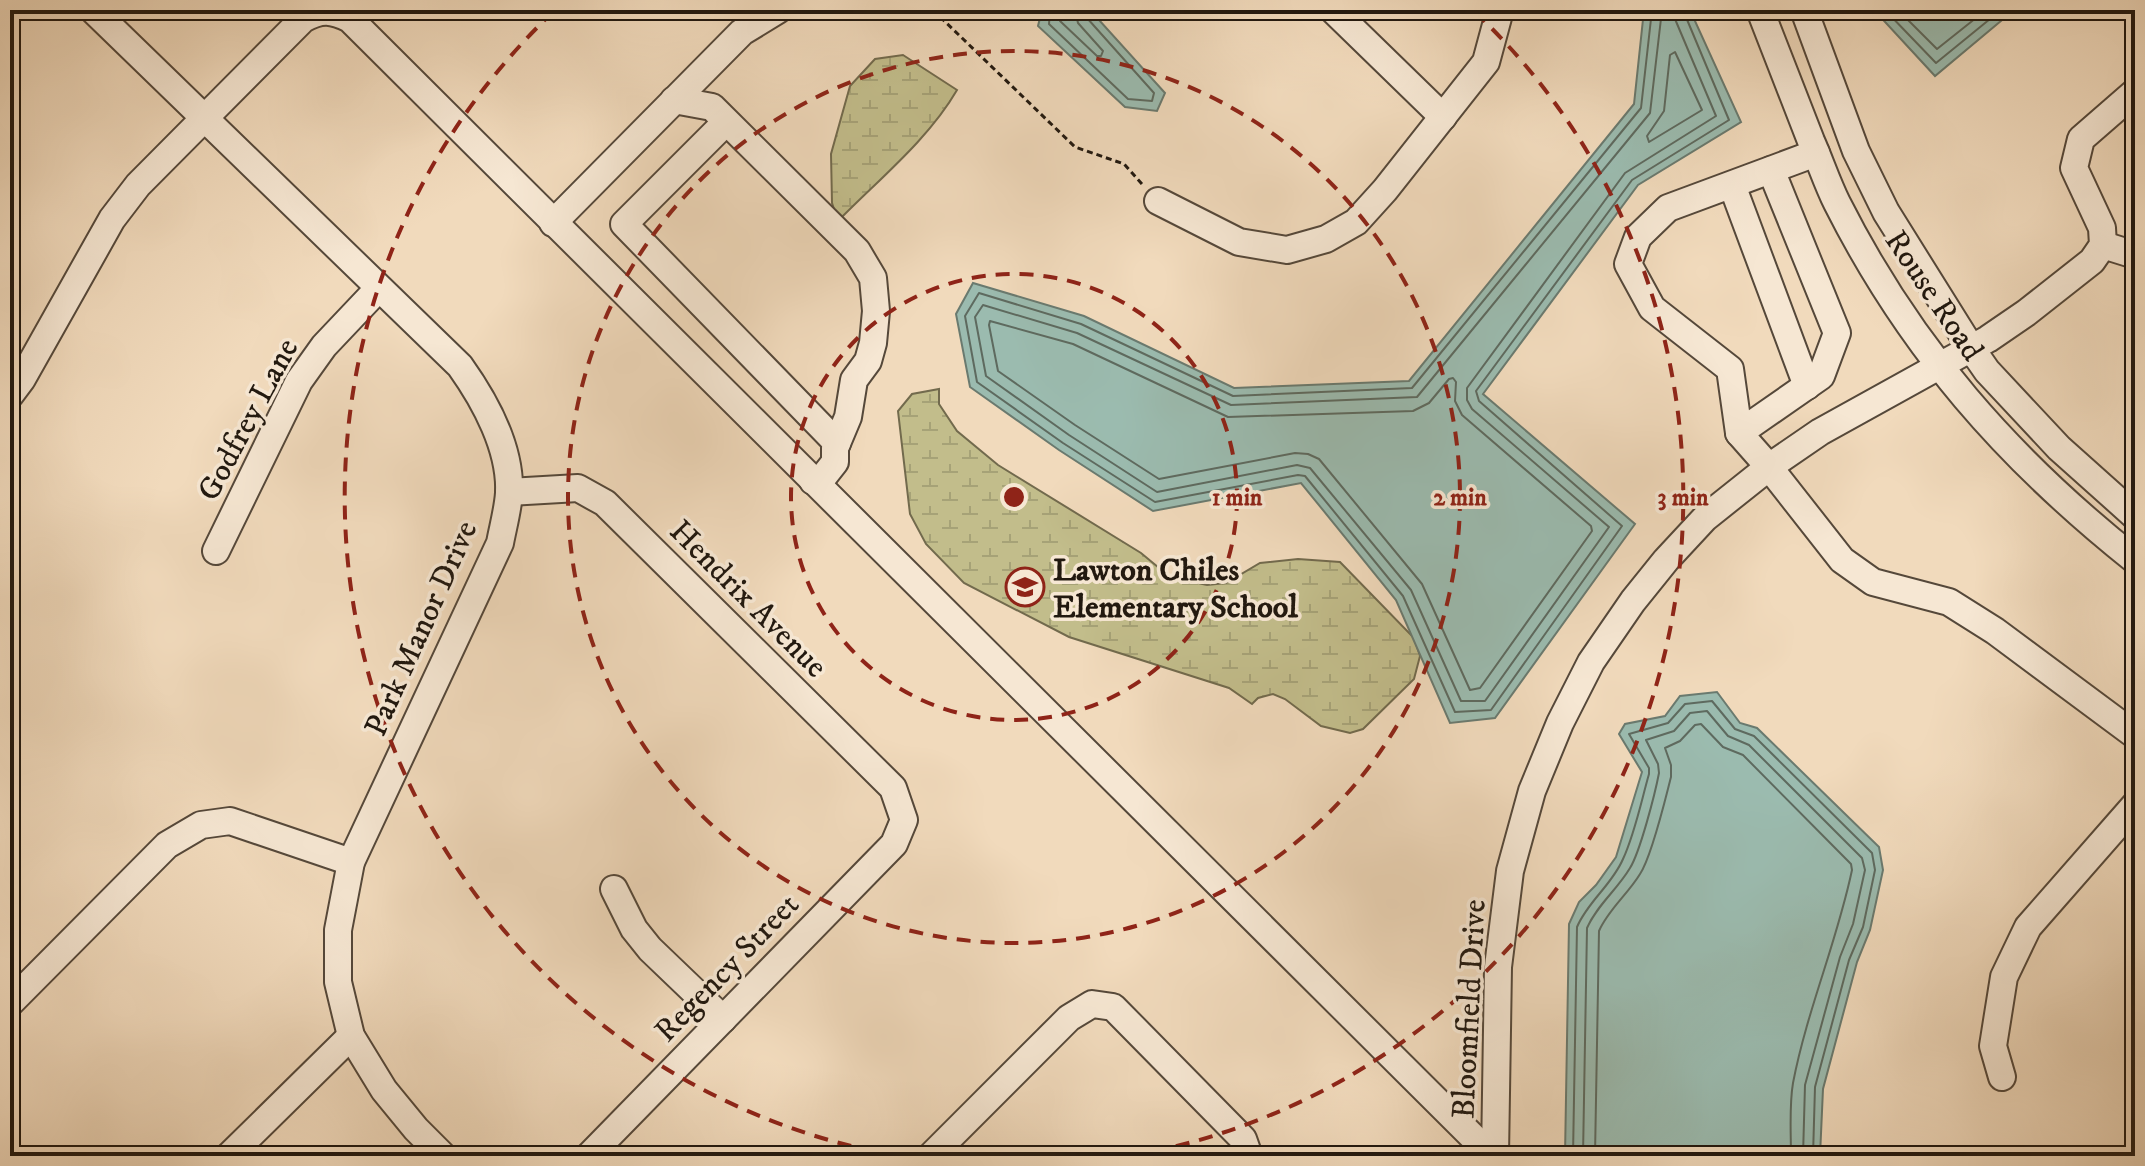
<svg xmlns="http://www.w3.org/2000/svg" width="2145" height="1166" font-family="'IM FELL DW Pica',serif">
<defs>
<pattern id="wetland-marsh" width="20" height="14" patternUnits="userSpaceOnUse" patternTransform="scale(2)"><rect width="20" height="14" fill="#c2bd8b"/><path d="M1 5h8M5 5V1M11 12h8M15 12V8" fill="none" stroke="#a6a277"/></pattern>
</defs>
<rect width="100%" height="100%" fill="#f1dabc"/>
<filter id="stains"><feTurbulence type="fractalNoise" baseFrequency=".0025" numOctaves="4"/><feColorMatrix values="0 0 0 0 .2 0 0 0 0 .09 0 0 0 0 .02 0 0 0 .5 -.17"/></filter>
<radialGradient id="worn" r=".72"><stop offset=".6" stop-color="#630" stop-opacity="0"/><stop offset="1" stop-color="#630" stop-opacity=".3"/></radialGradient>
<g fill="url(#wetland-marsh)" stroke="#726a4d" stroke-width="2">
<path d="M903 55 957 90C928 140 878 180 838 221L832 203 831 154 850 86 875 59Z"/>
<path d="M939 389V404L957 431 998 465 1141 553 1170 577 1207 585 1226 583 1260 563 1298 559 1340 562 1414 638 1420 656 1414 679 1363 729 1350 733 1321 726 1285 699 1273 694 1258 698 1252 704 1229 688 1069 637 964 583 926 544 910 514 898 411 912 394Z"/>
</g>
<g fill="#9bbbaf" stroke="#6a7a6f" stroke-width="2">
<path d="M1042 10H1090L1165 93 1157 111 1125 107 1038 26Z"/>
<path d="M1644 10H1690L1741 122 1638 185 1483 394 1635 524 1495 718 1450 723 1396 600 1301 483 1153 511 1059 450 970 387 956 314 973 283 1084 316 1234 388 1409 381 1634 104Z"/>
<path d="M1874 10H2014L1935 76Z"/>
<path d="M1717 692 1740 723 1757 728 1879 847 1883 870 1870 930 1857 962 1823 1089 1820 1156H1565L1569 924 1579 902 1596 885 1616 857 1642 772 1619 734 1625 724 1665 716 1680 696Z"/>
</g>
<g fill="none" stroke-linecap="round" stroke-linejoin="round">
<g stroke="#5e6a5f" stroke-width="2">
<path d="M1050 10 1049 24 1128 99 1152 101 1154 93 1087 18 1085 10"/>
<path d="M1060 10V21L1097 56H1101L1103 51 1078 23 1075 10"/>
<path d="M1652 10 1641 108 1412 388 1233 396 1081 324 979 293 965 316 977 382 1063 443 1155 502 1298 475 1305 476 1403 596 1455 712 1491 710 1622 526 1479 401 1476 391 1632 180 1729 120 1683 10"/>
<path d="M1662 10 1650 113 1417 397 1231 405 1077 333 983 305 975 317 986 376 1069 435 1157 492 1297 465 1310 468 1411 590 1461 701H1485L1609 527 1472 409 1467 400V388L1625 173 1716 116 1675 19 1673 10"/>
<path d="M1885 10 1936 63 2001 10"/>
<path d="M1898 10 1937 49 1986 10"/>
<path d="M1675 52 1702 110 1649 142 1647 136 1664 111 1670 55Z"/>
<path d="M990 321 1073 344 1228 417 1413 411 1429 403 1449 379 1453 378 1456 382 1455 401 1462 415 1591 526 1592 531 1480 688 1470 690 1422 584 1319 459 1308 454 1295 453 1159 479 1075 425 998 371 989 325Z"/>
<path d="M1573 1156 1577 927C1588 901 1612 885 1623 859 1635 833 1641 802 1649 774V768L1629 734 1668 723 1685 704 1712 701 1735 729 1754 736 1872 853 1875 870 1863 927 1849 960 1815 1087 1813 1156"/>
<path d="M1583 1156 1587 928C1597 905 1617 890 1630 868 1640 852 1655 794 1659 773L1658 764 1646 740 1674 731 1690 713 1707 711 1728 736 1749 745 1862 858 1865 870 1853 924 1840 957 1805 1085 1803 1156"/>
<path d="M1595 1156 1599 931C1608 910 1628 894 1640 874 1652 856 1665 800 1671 777V765L1665 748 1680 741 1695 725 1701 724 1723 747 1743 755 1851 864 1852 870C1837 942 1807 1010 1793 1083 1789 1106 1791 1133 1791 1156"/>
</g>
<defs>
<g id="minor">
<path d="M93 10 460 366C485 401 511 449 509 493 508 509 503 527 500 543L351 862 338 930V982L351 1036 384 1090 416 1129 443 1156"/>
<path d="M1333 10 1443 117"/>
<path d="M1760 10C1777 54 1794 97 1811 141 1820 161 1827 183 1837 203 1910 348 2008 459 2135 560"/>
<path d="M1804 10 1856 151 1886 212 1971 348 1987 371 2059 448 2135 516"/>
<path d="M674 100 712 107 857 251 873 278 876 311 873 343 868 361 854 380 848 417 835 448V462L824 476 813 481"/>
<path d="M726 122 624 224 837 443"/>
<path d="M1816 153 1668 208 1638 237 1628 264 1652 308 1730 369 1739 433 1769 467 1842 560 1873 582 1949 602 1995 631 2135 735"/>
<path d="M1732 185 1807 386"/>
<path d="M1158 201 1239 242 1287 250 1326 239 1356 222 1385 190 1486 62 1500 10"/>
<path d="M553 223 742 32 778 10"/>
<path d="M2103 245 2135 255"/>
<path d="M10 395 22 379 112 219 138 185 303 19C322 9 331 10 350 19L1492 1156"/>
<path d="M1739 433 1821 376 1837 333 1771 170"/>
<path d="M509 492 578 488 605 503 893 788 904 820 894 844 589 1156"/>
<path d="M216 551 299 381 324 346 378 289"/>
<path d="M614 889 634 929 650 949 723 1019"/>
<path d="M10 1003 167 845 201 825 230 821 351 862"/>
<path d="M2002 1077 1993 1046 2004 977 2028 927 2135 805"/>
<path d="M229 1156 351 1036"/>
<path d="M931 1156 1069 1018 1092 1004 1113 1007 1243 1139 1249 1156"/>
<path d="M1495 1156 1498 967 1510 871 1532 791 1560 723 1591 662 1633 601 1666 560 1705 518 1769 467 1820 432 1988 339 2026 313 2092 261 2103 245 2102 228 2074 168 2081 139 2135 92"/>
</g>
</defs>
<use href="#minor" stroke="#55483a" stroke-width="30"/>
<path stroke="#21180f" stroke-width="3" stroke-dasharray="6 4" stroke-linecap="butt" d="M933 10 1075 147 1124 164 1142 184"/>
<use href="#minor" stroke="#f6e7d3" stroke-width="26"/>
</g>
<g fill="none" stroke="#8f2418" stroke-width="4" stroke-dasharray="14 10">
<circle cx="1014" cy="497" r="223"/>
<circle cx="1014" cy="497" r="446"/>
<path d="M898 1156A669 669 0 0 1 553 12M1475 12A669 669 0 0 1 1130 1156"/>
</g>
<defs>
<symbol id="school-ring" viewBox="-11 -11 22 22"><circle r="9.5" fill="#f6e7d3" stroke="#8f2418" stroke-width="1.5"/><path d="M0-5L7-2L0 1L-7-2ZM-4 1L0 2.5L4 1V4Q0 6-4 4Z" fill="#8f2418"/></symbol>
</defs>
<g fill-rule="evenodd">
<use href="#school-ring" x="1003" y="565" width="44" height="44"/>
</g>
<g text-anchor="middle" stroke-width="7" stroke-linejoin="round" paint-order="stroke">
<g font-size="32" fill="#21180f" stroke="#f6e7d3">
<text transform="translate(1935 295) rotate(56)" y="11">Rouse Road</text>
<text transform="translate(247 419) rotate(-62)" y="11">Godfrey Lane</text>
<text transform="translate(749 598) rotate(45)" y="11">Hendrix Avenue</text>
<text transform="translate(420 628) rotate(-66)" y="11">Park Manor Drive</text>
<text transform="translate(726 967) rotate(-46)" y="11">Regency Street</text>
<text transform="translate(1468 1009) rotate(-87)" y="11">Bloomfield Drive</text>
</g>
<g font-size="32" font-weight="bold" fill="#21180f" stroke="#f6e7d3" text-anchor="start">
<text x="1053" y="580">Lawton Chiles<tspan x="1053" dy="37">Elementary School</tspan></text>
</g>
</g>
<circle cx="1014" cy="497" r="12" fill="#8f2418" stroke="#f6e7d3" stroke-width="4"/>
<g font-size="24" text-anchor="middle" font-weight="bold" fill="#8f2418" stroke="#f6e7d3" stroke-width="7" stroke-linejoin="round" paint-order="stroke">
<text x="1237" y="505">1 min</text>
<text x="1460" y="505">2 min</text>
<text x="1683" y="505">3 min</text>
</g>
<rect width="2145" height="1166" fill="none" stroke="#f1dabc" stroke-width="40"/>
<rect x="12" y="12" width="2121" height="1142" fill="none" stroke="#21180f" stroke-width="4"/>
<rect x="20" y="20" width="2105" height="1126" fill="none" stroke="#21180f" stroke-width="2"/>
<rect width="100%" height="100%" filter="url(#stains)"/>
<rect width="100%" height="100%" fill="url(#worn)"/>
</svg>
